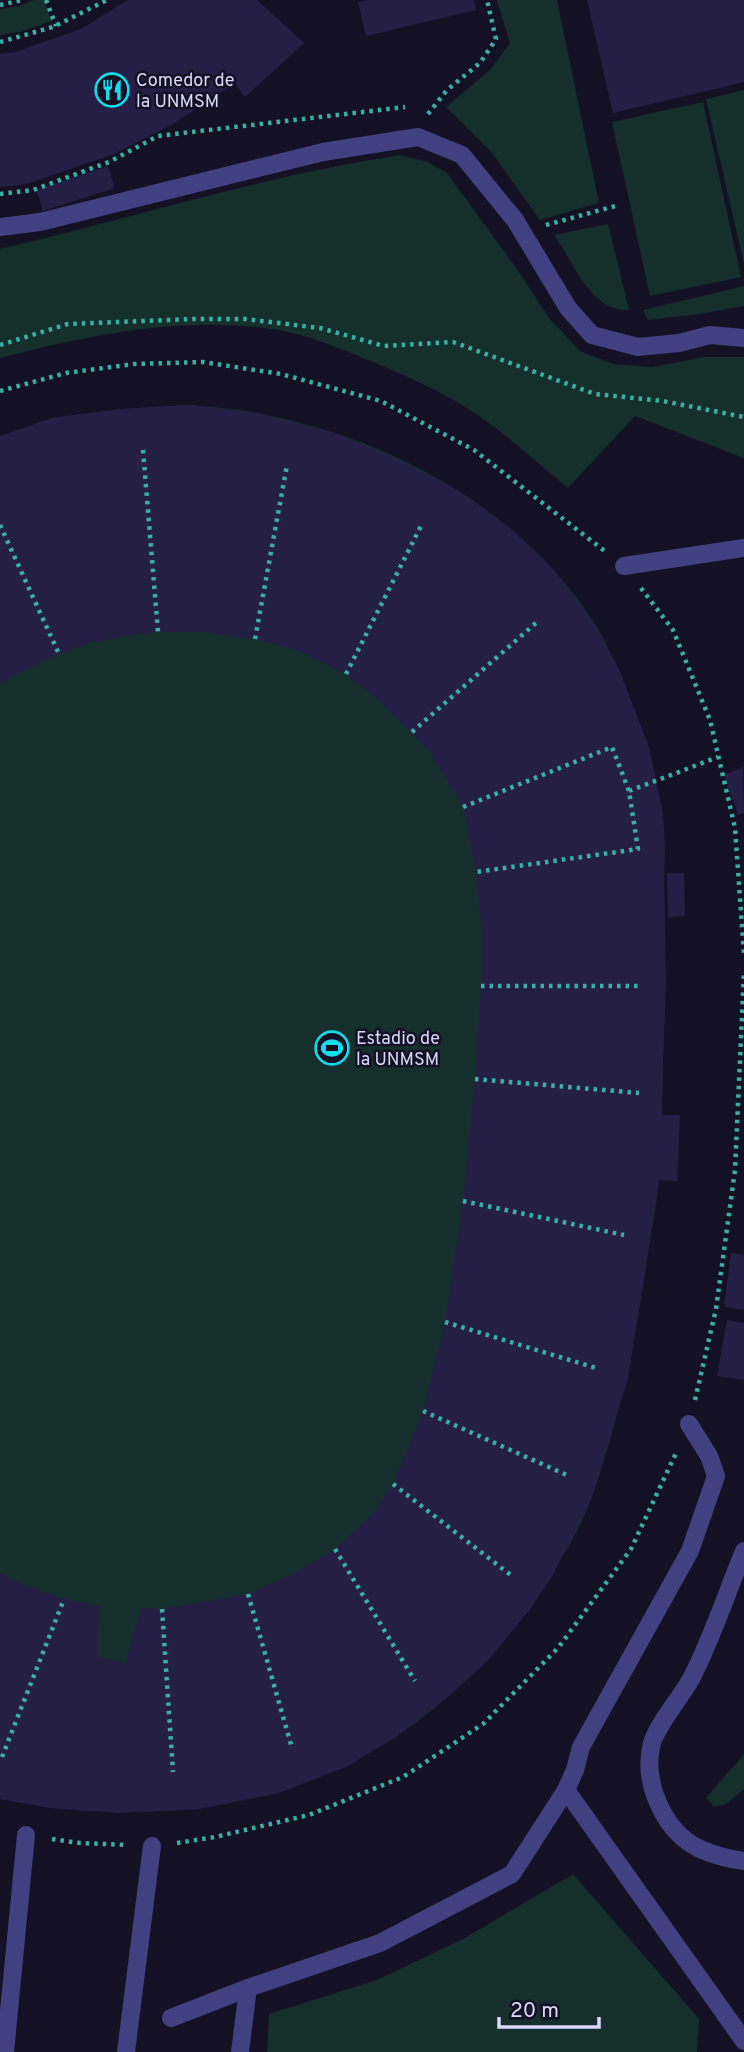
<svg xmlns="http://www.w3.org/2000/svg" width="744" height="2052" font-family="Overpass,sans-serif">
<rect width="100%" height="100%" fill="#141125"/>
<g fill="#152f2d">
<path d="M34 0H44L52 21 20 32 0 35V9L19 6Z"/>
<path d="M499 0H557L599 203 540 220 492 153 446 107 490 70 510 43 497 1Z"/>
<path d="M744 90V264L706 99Z"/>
<path d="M703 102 741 277 650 296 612 122Z"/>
<path d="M400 155 428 162 447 173 519 272 549 318 580 351 613 364 652 367 704 357H744V458L635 416 568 488C541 466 514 441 486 421 455 398 418 381 383 366 352 354 321 339 288 332 194 313 91 334 0 358V249C133 218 264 176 400 155Z"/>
<path d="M608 224 629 310C590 313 573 260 554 235Z"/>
<path d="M744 286V306L699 314 648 320 643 310Z"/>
<path d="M189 405C209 407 231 408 251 412 383 435 519 506 593 621 620 663 631 710 646 758 652 777 661 798 663 818 666 843 664 868 664 892 666 949 665 1004 663 1061 662 1099 662 1138 659 1177 657 1204 651 1232 647 1260 635 1340 620 1419 592 1496 575 1543 547 1582 517 1622 385 1793 206 1837 0 1799V437L52 418 121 409Z"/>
<path d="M744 1754V1789L726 1804 714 1807 706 1798Z"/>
<path d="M573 1874 699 2019 697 2052H267L269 2014 377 1980 463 1939Z"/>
</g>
<g fill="#261f45">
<path d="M128 0H257L304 43 245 97 235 83 173 124 114 154 27 184 0 187V54L15 52 81 29Z"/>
<path d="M368 0H474L476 10 366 36 358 2Z"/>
<path d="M587 0H744V82L613 113Z"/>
<path d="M108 166 115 188 43 211 36 190Z"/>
<path d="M189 405 252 412 335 433 397 459 457 490 509 527 554 570 592 621 619 669 649 747 663 814 666 982 661 1115H680L677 1181 659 1180 628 1378 591 1499 553 1575 528 1612 489 1659 449 1696 397 1736 348 1766 279 1793 199 1809 118 1813 50 1808 0 1799V1573L26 1586 64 1599 99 1606 97 1657 126 1663 141 1607 162 1609 248 1594 295 1573 335 1549 374 1512 393 1484 423 1411 445 1322 463 1201 475 1079 481 986V924L476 872 463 807 430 752 380 702 346 674 296 650 255 639 202 632H158L123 636 89 643 59 654 12 676 0 685V436L52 418 121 409Z"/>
<path d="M743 767 744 813 738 815 724 775Z"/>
<path d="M667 873H684L685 916 668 917Z"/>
<path d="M731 1253 744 1255V1310L724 1307Z"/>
<path d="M727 1320 744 1323V1380L717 1376Z"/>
</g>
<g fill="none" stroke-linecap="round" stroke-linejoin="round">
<g stroke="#39afa6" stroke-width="4.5" stroke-dasharray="3.5 5" stroke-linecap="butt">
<path d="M46 0 56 26"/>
<path d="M0 5 22 0"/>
<path d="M0 42 53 27 107 0"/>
<path d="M428 114 447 90 480 63 496 39 487 0"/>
<path d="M0 194 33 190 109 162 158 136 405 107"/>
<path d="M546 225 619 205"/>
<path d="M0 345 68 324 193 319H245L320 328 384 346 453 342 595 394 663 401 744 417"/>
<path d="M0 391 66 373 134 364 203 362 281 374 381 401 474 450 606 552"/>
<path d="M143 450 158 632"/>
<path d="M0 525 59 654"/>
<path d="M641 588 673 630 710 720 735 828 744 954"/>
<path d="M255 639 287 465"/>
<path d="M346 674 422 524"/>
<path d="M412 732 537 622"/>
<path d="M629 791 718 757"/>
<path d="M463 807 612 747 629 791 638 849 476 872"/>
<path d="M481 986H642"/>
<path d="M475 1079 639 1093"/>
<path d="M463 1201 624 1235"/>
<path d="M445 1322 599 1369"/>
<path d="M695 1400 716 1309 735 1170 744 971"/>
<path d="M423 1411 569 1476"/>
<path d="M393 1484 512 1576"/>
<path d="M335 1549 415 1681"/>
<path d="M248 1594 292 1748"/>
<path d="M162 1609 173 1772"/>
<path d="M2 1757 64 1599"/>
<path d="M52 1839 80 1843 127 1845"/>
<path d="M177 1843 215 1837 309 1815 403 1777 483 1724 558 1648 631 1549 677 1451"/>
</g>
<g stroke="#414081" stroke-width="18">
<path d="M0 227 40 222 323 152 418 137 462 155 515 220 568 308 592 335 638 347 679 343 710 335 744 338"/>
<path d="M744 1551C727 1592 711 1641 691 1679 681 1697 657 1725 652 1743 642 1781 663 1830 698 1848 713 1855 728 1859 744 1861"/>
<path d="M566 1790 575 1770 581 1747 690 1551 716 1476 709 1456 689 1424"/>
<path d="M171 2018 248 1988 380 1943 512 1874 566 1790 744 2041"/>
<path d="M240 2052 248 1988"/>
</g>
<g stroke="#414081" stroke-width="18">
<path d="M624 566 744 548"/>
<path d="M5 2052 26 1835"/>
<path d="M126 2052 152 1846"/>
</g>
</g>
<defs>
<symbol id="restaurant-ring" viewBox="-11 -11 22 22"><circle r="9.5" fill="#141125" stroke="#13dced" stroke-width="1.5"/><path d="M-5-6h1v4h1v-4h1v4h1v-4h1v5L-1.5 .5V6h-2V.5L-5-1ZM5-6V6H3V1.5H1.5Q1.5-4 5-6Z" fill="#13dced"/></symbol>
<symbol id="stadium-ring" viewBox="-11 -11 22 22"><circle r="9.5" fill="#141125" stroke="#13dced" stroke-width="1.5"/><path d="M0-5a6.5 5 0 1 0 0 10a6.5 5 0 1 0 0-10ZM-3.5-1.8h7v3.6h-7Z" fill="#13dced"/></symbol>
</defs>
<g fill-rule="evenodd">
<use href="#restaurant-ring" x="93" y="71" width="38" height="38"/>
<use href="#stadium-ring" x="313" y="1029" width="38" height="38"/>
</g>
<g text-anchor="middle" stroke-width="5" stroke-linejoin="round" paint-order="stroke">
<g font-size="18" fill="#dcd8fc" stroke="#141125" text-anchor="start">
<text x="136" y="86">Comedor de<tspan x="136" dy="21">la UNMSM</tspan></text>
<text x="356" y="1044">Estadio de<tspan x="356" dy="21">la UNMSM</tspan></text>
</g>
</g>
<path d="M499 2017v10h100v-10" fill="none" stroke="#dcd8fc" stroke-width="3.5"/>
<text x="510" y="2017" font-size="21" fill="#dcd8fc" stroke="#141125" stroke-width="5" paint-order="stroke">20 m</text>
</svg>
